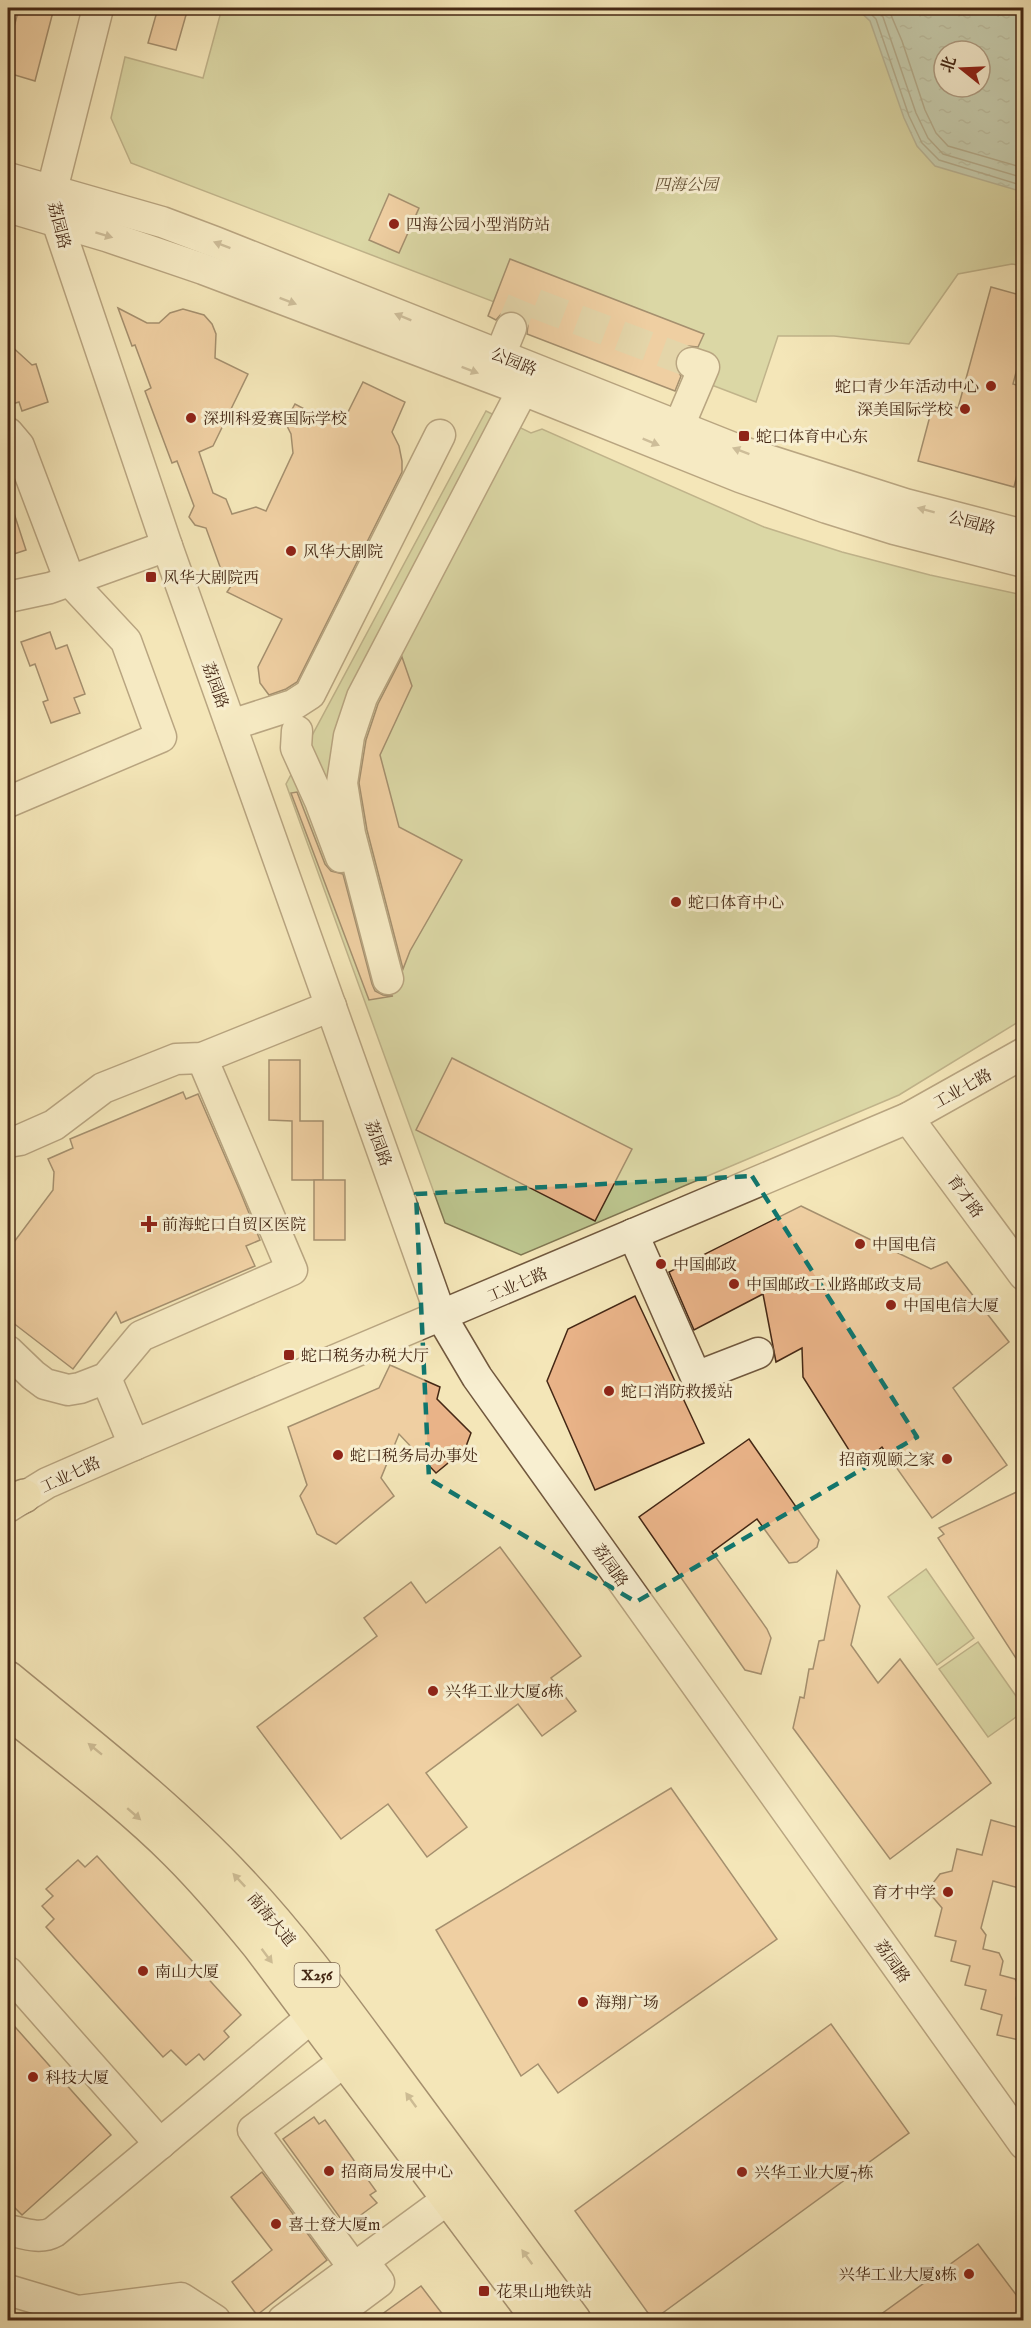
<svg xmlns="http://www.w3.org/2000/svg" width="1031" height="2328" font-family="'IM FELL English','Noto Serif SC',serif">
<defs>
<pattern id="water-ripples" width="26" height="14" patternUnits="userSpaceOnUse" patternTransform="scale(1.5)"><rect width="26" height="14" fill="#9cbeb4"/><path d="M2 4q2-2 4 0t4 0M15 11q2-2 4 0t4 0" fill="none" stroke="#819a91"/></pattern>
</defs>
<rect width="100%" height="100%" fill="#f4e6b8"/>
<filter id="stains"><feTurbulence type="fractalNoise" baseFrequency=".00333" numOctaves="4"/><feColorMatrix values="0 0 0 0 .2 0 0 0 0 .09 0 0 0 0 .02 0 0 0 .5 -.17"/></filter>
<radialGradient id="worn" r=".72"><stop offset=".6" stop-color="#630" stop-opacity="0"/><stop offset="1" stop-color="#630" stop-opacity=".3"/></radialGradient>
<g fill="#bcc58e" stroke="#807652" stroke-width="1.5" fill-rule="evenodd">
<path d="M222 8H1023V266L1012 264 958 274 909 344 834 336H778L756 402 131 163 111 118 125 57 203 78ZM944 51H980V87H944Z"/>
<path d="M486 411 531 433 542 429 764 527 842 552 930 575 1023 595V1019L899 1095 521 1255 445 1223 286 784Z"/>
<path d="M926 1569 974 1638 937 1665 888 1597Z"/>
<path d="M978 1642 1023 1706V1712L988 1737 939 1669Z"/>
</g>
<path fill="url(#water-ripples)" stroke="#798274" stroke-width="1.5" fill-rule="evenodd" d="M856 8H1023V192L935 166 917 146 904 118 870 21ZM944 51H980V87H944Z"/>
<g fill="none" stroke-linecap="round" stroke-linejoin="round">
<g stroke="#707364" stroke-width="1.5">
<path d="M865 8 876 19 909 116 922 143 939 160 1024 186"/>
<path d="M875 8 883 17 916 113 928 138 943 154 1024 178"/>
<path d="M888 8 902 41 925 110 936 133 948 146 1024 168"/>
</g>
</g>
<g fill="#e9b388" stroke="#452815" stroke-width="1.5">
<path d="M19 8H54L35 81 8 73V50Z"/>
<path d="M158 8H188L176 50 148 43Z"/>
<path d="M389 194 419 208 399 253 369 240Z"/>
<path d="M510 259 704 334 698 347 688 346 680 351 676 357 675 367 681 376 675 391 527 334 528 325 525 318 517 312 508 311 501 314 496 320 488 316Z"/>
<path d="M991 287 1023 296V346L1013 384 1023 387V409L1019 425 1023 426V450L1014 487 918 461 934 401 958 408Z"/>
<path d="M118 308 147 323H159L170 313 183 309 204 315 212 324 216 334 215 358 248 374 213 446 199 452 213 493 226 499 232 514 256 507 266 511 293 453 291 434 285 422 295 404 325 420 346 416 363 382 405 402 392 432 399 446 402 461V472L297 682 286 689 269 695 260 683 258 667 282 619 227 592 231 586 223 575 206 528 195 525 189 517 194 506 177 461 172 463 145 391 151 388 135 345 132 346Z"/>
<path d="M8 343 32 365 36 364 48 402 22 411 19 402 12 404 8 390Z"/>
<path d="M8 504H11L26 550 8 556Z"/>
<path d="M50 632 56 649 67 645 85 694 74 698 80 713 51 723 43 702 48 700 35 664 30 666 21 642Z"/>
<path d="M402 657 412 686 380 755 399 827 462 860 410 951 403 969 367 830 359 783 366 740 378 704Z"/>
<path d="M297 792 325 864 331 871 343 874 372 984 375 991 383 995 393 996 369 1000 291 793Z"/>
<path d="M452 1058 632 1149 595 1221 416 1130Z"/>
<path d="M269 1060H300V1121H323V1180H292V1121L269 1120Z"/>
<path d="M183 1092 186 1099 198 1094 240 1191 260 1240 246 1246 255 1266 121 1323 116 1312 73 1369 8 1319V1250L53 1190 54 1172 48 1159 73 1148 70 1139Z"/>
<rect x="314" y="1180" width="31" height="60"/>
<path d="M801 1206 931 1269 947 1262 1009 1342 953 1388 1007 1465 932 1518 882 1447 859 1466 803 1377 802 1348 776 1362 763 1294 694 1330 669 1272Z"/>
<path d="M635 1296 704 1443 595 1490 547 1381 568 1329Z"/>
<path d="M390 1365 440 1387 437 1399 471 1433 465 1449 436 1473 399 1434 381 1478 394 1496 336 1544 317 1534 300 1496 307 1485 288 1427 379 1388Z"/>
<path d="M749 1439 819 1540 817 1547 797 1562 789 1563 757 1519 712 1552 767 1629 771 1638 761 1674 745 1670 639 1517Z"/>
<path d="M1023 1489V1669L938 1538 944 1534 939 1528Z"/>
<path d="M500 1547 581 1656 551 1678 576 1711 542 1736 518 1704 426 1773 467 1827 427 1857 388 1804 341 1839 257 1727 377 1636 364 1618 411 1582 426 1603Z"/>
<path d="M837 1571 860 1606 851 1645 878 1683 900 1659 991 1783 890 1859 793 1728 800 1697 804 1698 809 1669H813L819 1641 824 1640Z"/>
<path d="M671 1788 777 1939 558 2093 538 2064 521 2076 436 1930Z"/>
<path d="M991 1820 1023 1829V1889L993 1881 981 1928 986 1935 983 1949 999 1953 1003 1961 1000 1975 1015 1979 1019 1986 1016 1999 1023 2001V2041L997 2035 1002 2015 981 2009 986 1990 965 1985 970 1966 951 1961 956 1941 935 1936 942 1908 931 1895 933 1883 940 1874 952 1871 957 1849 982 1855Z"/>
<path d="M97 1856 241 2015 224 2031 229 2037 204 2060 199 2054 186 2065 171 2050 163 2057 46 1927 54 1919 42 1906 53 1896 46 1889 78 1860 85 1867Z"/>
<path d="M8 2019 111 2135 22 2215 8 2201Z"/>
<path d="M831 2024 909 2133 653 2320 575 2211Z"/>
<path d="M314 2117 319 2124 325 2120 376 2191 370 2195 377 2203 346 2226 283 2139Z"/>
<path d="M262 2172 327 2260 257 2315 232 2282 272 2250 231 2197Z"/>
<path d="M978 2244 1023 2304V2320H873Z"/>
<path d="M421 2286 447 2320H374Z"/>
</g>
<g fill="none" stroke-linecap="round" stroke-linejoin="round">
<path stroke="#d1c097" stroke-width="30" stroke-dasharray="30 15" stroke-linecap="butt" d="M511 328 523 299 692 363"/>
<defs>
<g id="minor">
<path d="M98 8 52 190 57 221 167 546 441 1316 477 1377 1024 2144"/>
<path d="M8 178 162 222 215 242 746 453 905 504 1024 535"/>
<path d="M8 207 106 236 203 269 523 390 740 477 827 508 894 529 1024 562"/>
<path d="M500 355 511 328"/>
<path d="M679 426 704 367 692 363"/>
<path d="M8 433 19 446 70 581 126 641 161 737 8 802"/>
<path d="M8 597 50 588 167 546"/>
<path d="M231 725 293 705 310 694 440 435"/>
<path d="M297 731 296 748 320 801 341 857"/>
<path d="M388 979 350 834 342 783 349 736 362 697 531 374"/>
<path d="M908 1118 1024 1275"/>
<path d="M8 1142 20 1140 54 1125 103 1088 176 1059 202 1058 331 1006"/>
<path d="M633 1234 696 1377 758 1353"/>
<path d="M8 1351 33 1375 45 1384 68 1390 80 1388 106 1378 141 1336 292 1270 202 1058"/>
<path d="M106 1378 134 1445"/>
<path d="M8 1507 47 1483 134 1445 908 1118 1024 1053"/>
<path d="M8 1972 160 2144"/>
<path d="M345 2061 253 2130 354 2268"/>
<path d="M8 2230C23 2233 40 2240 54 2232L312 2017"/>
<path d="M8 2290 78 2311 181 2298 215 2320"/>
<path d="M283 2320 448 2199"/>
<path d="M328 2320 379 2282 363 2261"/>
</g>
<g id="major">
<path d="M8 1503 24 1496"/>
<path d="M8 1678C87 1743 169 1806 239 1881 295 1940 343 2007 391 2072 452 2155 513 2238 574 2320"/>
<path d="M8 1711C65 1757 125 1801 177 1853 206 1882 233 1914 259 1946L539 2320"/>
</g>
</defs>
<use href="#minor" stroke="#71583e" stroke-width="33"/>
<use href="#major" stroke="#452815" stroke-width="36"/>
<use href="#minor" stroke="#f8efd1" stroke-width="30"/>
<use href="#major" stroke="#f4e6b8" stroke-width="33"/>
</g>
<defs><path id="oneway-solid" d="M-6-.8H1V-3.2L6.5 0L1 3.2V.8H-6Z" transform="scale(1.5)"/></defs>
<g fill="#9e8c73">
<use href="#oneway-solid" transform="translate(104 235) rotate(17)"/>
<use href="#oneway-solid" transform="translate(222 245) rotate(-159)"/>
<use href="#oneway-solid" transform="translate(288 301) rotate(21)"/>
<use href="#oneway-solid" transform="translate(403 317) rotate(-158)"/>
<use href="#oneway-solid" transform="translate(470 370) rotate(21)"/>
<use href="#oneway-solid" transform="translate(651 442) rotate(22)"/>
<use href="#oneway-solid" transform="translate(741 451) rotate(-159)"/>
<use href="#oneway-solid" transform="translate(926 510) rotate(-165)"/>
</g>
<g fill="#9c8766">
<use href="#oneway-solid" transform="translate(95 1749) rotate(-141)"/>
<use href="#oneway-solid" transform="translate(134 1814) rotate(41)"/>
<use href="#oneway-solid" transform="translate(239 1880) rotate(-133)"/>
<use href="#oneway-solid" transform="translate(267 1956) rotate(53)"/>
<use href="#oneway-solid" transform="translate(411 2100) rotate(-126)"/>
<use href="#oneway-solid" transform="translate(527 2257) rotate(-126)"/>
</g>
<path d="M0 0H1031V2328H0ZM752 1176 917 1437 636 1602 429 1479 416 1194Z" fill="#f4e6b8" fill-opacity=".55" fill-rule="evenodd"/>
<path fill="none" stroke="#0f766e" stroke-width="4.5" stroke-dasharray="12 8" stroke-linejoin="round" d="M752 1176 917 1437 636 1602 429 1479 416 1194Z"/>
<g fill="#8f2418" stroke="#f8efd1" stroke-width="2">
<circle cx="394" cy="224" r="6"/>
<circle cx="991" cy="386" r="6"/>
<circle cx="965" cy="409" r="6"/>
<circle cx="191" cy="418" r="6"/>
<rect x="738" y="430" width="12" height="12" rx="3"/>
<circle cx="291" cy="551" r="6"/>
<rect x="145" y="571" width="12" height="12" rx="3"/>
<circle cx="676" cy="902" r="6"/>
<path d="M146 1215h6v6h6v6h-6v6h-6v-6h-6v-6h6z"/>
<circle cx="860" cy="1244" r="6"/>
<circle cx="661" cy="1264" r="6"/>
<circle cx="734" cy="1284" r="6"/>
<circle cx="891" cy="1305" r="6"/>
<rect x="283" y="1349" width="12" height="12" rx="3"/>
<circle cx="609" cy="1391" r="6"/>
<circle cx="338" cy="1455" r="6"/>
<circle cx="947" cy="1459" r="6"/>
<circle cx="433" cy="1691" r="6"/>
<circle cx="948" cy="1892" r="6"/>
<circle cx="143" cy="1971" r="6"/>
<circle cx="583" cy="2002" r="6"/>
<circle cx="33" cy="2077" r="6"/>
<circle cx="329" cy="2171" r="6"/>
<circle cx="742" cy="2172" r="6"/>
<circle cx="276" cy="2224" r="6"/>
<circle cx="969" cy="2274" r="6"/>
<rect x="478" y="2285" width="12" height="12" rx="3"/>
</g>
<g text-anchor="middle" stroke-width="6" stroke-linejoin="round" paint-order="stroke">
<rect fill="#f8efd1" stroke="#7b644d" stroke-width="1.5" x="294.5" y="1963" width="45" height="24" rx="4.5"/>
<g font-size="15" font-weight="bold" fill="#452815">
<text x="317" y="1980">X256</text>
</g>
<g font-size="16" font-style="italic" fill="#634f33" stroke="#f8efd1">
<text x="686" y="190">四海公园</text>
</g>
<g font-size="16" fill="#452815" stroke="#f8efd1" text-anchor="start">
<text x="406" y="230">四海公园小型消防站</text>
<text x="979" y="392" text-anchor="end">蛇口青少年活动中心</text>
<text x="953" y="415" text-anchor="end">深美国际学校</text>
<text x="203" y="424">深圳科爱赛国际学校</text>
<text x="756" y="442">蛇口体育中心东</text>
<text x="303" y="557">风华大剧院</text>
<text x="163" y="583">风华大剧院西</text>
<text x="688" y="908">蛇口体育中心</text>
<text x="162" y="1230">前海蛇口自贸区医院</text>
<text x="872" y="1250">中国电信</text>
<text x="673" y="1270">中国邮政</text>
<text x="746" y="1290">中国邮政工业路邮政支局</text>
<text x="903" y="1311">中国电信大厦</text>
<text x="301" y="1361">蛇口税务办税大厅</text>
<text x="621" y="1397">蛇口消防救援站</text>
<text x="350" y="1461">蛇口税务局办事处</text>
<text x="935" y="1465" text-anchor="end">招商观颐之家</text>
<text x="445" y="1697">兴华工业大厦6栋</text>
<text x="936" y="1898" text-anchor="end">育才中学</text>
<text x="155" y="1977">南山大厦</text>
<text x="595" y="2008">海翔广场</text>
<text x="45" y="2083">科技大厦</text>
<text x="341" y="2177">招商局发展中心</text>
<text x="754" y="2178">兴华工业大厦7栋</text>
<text x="288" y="2230">喜士登大厦m</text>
<text x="957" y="2280" text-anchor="end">兴华工业大厦8栋</text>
<text x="496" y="2297">花果山地铁站</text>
</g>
<g font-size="16" fill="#452815" stroke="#f8efd1">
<text transform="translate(60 225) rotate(76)" y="6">荔园路</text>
<text transform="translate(514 361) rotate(22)" y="6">公园路</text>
<text transform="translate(972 522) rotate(15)" y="6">公园路</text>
<text transform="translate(216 685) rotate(70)" y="6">荔园路</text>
<text transform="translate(962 1088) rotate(-29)" y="6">工业七路</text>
<text transform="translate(379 1143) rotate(70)" y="6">荔园路</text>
<text transform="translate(966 1196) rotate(54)" y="6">育才路</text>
<text transform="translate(517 1284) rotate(-23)" y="6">工业七路</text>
<text transform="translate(70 1474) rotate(-25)" y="6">工业七路</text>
<text transform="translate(611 1565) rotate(55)" y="6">荔园路</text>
<text transform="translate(272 1919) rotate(50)" y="6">南海大道</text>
<text transform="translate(893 1961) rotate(55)" y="6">荔园路</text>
</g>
</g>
<rect width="1031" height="2328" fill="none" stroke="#f4e6b8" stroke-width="30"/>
<rect x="9" y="9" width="1013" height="2310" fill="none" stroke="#452815" stroke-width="3"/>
<rect x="15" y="15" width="1001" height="2298" fill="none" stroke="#452815" stroke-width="1.5"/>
<g transform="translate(962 69) rotate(288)"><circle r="28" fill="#f8efd1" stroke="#b09f86" stroke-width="1.5"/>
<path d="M0-4.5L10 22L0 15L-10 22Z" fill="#8f2418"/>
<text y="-9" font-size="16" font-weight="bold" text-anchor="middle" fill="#452815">北</text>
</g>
<rect width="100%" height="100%" filter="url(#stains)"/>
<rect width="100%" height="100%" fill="url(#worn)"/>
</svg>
